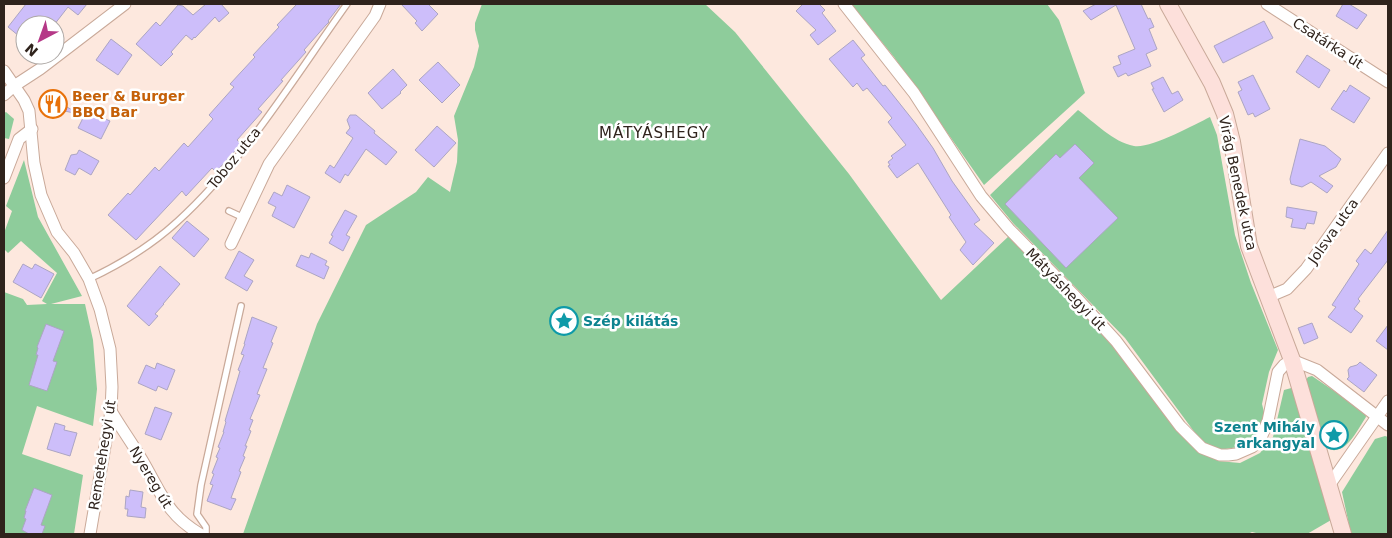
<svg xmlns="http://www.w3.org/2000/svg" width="1392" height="538" font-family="'DejaVu Sans',sans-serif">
<rect width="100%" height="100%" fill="#fde8de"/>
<g fill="#8ecc9b">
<path d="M482 4H705L735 32 849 174 941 300 1010 235 1092 320 1194 446 1218 461 1240 463 1260 453 1273 437 1284 390 1295 387 1338 516 1307 534H1260L1252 532 1248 534H243L317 324 366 225 416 192 428 177 450 192 457 162 458 140 454 116 474 67 479 46 475 30V23Z"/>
<path d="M851 4H1047L1059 20 1085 93 984 185 894 57Z"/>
<path d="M1078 110C1094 122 1113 142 1134 146 1150 149 1194 125 1210 117L1217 135 1235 235 1251 283 1278 350 1269 372 1262 404 1266 420 1258 438 1245 446 1219 450 1201 441 1125 338 1013 223 990 195Z"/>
<path d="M6 112 14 119 9 139 4 138V113Z"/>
<path d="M24 160 38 217 82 296 51 304H85L93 340 97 389 93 426 37 406 22 454 83 475 74 534H4V292L23 299 27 305 47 304 42 301 57 273 21 241 8 253 4 249V233L12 211 6 206Z"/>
<path d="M1312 376 1365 412 1366 417C1360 426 1354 438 1346 445 1339 452 1328 452 1322 444 1317 437 1309 391 1306 380L1308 377Z"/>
<path d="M1385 436 1388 437V534H1351L1342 492 1375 439Z"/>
</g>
<g fill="#cdbefa" stroke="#aca5c3">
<path d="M26 4H87L78 15 68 7 54 25H25V41L8 27Z"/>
<path d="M206 4H221L229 13 219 22 215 17 195 38 194 37 192 40 186 35 171 52 173 54 161 66 136 44 156 22 160 26 178 5 183 6 193 15Z"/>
<path d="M297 4H341L328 21 329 22 326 25 304 50 306 52 281 80 283 81 258 109 262 112 237 140 241 144 216 172 212 168 186 196 182 191 136 240 108 215 128 193 130 195 155 167 159 171 184 143 188 147 213 119 209 115 234 87 230 84 255 57 253 55 279 27 277 25Z"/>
<path d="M401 4H428L438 14 422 31 415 23 417 21Z"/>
<path d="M803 4H819L825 10 822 13 836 31 818 45 810 35 816 30 796 11Z"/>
<path d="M1096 4H1141L1148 19 1150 18 1154 27 1149 29 1157 49 1146 54 1151 66 1128 76 1126 73 1118 77 1113 67 1121 64 1118 56 1135 49 1116 5 1091 20 1083 11Z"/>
<path d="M1343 4H1349L1367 15 1357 29 1336 16Z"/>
<path d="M1264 21 1273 38 1223 63 1214 46Z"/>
<path d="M111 39 132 55 118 75 96 60Z"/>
<path d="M853 40 865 55 861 58 883 86 885 85 916 124 933 148 952 181 980 220 974 224 994 243 973 265 960 250 966 242 949 217 951 215 918 163 897 178 888 166 890 165 888 162 893 158 891 156 906 145 888 122 892 118 867 88 863 91 857 83 853 87 829 59Z"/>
<path d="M1307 55 1330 70 1319 88 1296 72Z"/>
<path d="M438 62 460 85 442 103 419 80Z"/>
<path d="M393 69 407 85 400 92 401 93 382 109 368 93Z"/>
<path d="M1253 75 1270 109 1255 117 1253 113 1248 115 1238 92 1242 90 1238 82Z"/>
<path d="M1163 77 1172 94 1178 91 1183 100 1164 112 1152 89H1154L1151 83Z"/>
<path d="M1350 85 1370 98 1354 123 1331 109 1344 90 1346 92Z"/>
<path d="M50 93 60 99 58 102 74 111V113L55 109 54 112 44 110 43 107Z"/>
<path d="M86 112 100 118 101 117 110 121 101 139 78 128Z"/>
<path d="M350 115H356L375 131 374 133 397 152 386 165 366 149 348 176 345 174 340 183 325 173 330 165 334 168 353 138 346 133 350 128 347 120Z"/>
<path d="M437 126 456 143 434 167 415 150Z"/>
<path d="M1300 139 1325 146 1341 159 1336 167 1319 176 1333 186 1327 193 1311 182 1302 187 1291 184 1290 179Z"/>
<path d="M1075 144 1094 163 1079 178 1118 218 1066 268 1005 204 1056 154 1060 158Z"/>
<path d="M79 150 99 161 91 175 79 168 75 175 65 170 71 155 77 154Z"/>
<path d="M287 185 310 197 294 228 272 216 276 207 268 203 274 192 282 196Z"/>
<path d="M1287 207 1317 212 1314 224 1307 223 1305 229 1291 227 1293 219 1286 217Z"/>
<path d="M345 210 357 216 346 235 350 237 343 251 329 243 333 236 331 235Z"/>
<path d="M187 221 209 239 194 257 172 238Z"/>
<path d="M1388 230V260L1358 299 1360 301 1354 309 1363 316 1351 333 1328 317 1336 307 1332 305 1359 264 1356 261 1365 249 1371 254Z"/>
<path d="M239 251 254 260 244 276 253 281 247 291 225 278Z"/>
<path d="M311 253 327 261 325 265 329 267 324 279 296 266 301 255 309 258Z"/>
<path d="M23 264 32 269 35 264 54 274 41 298 13 282Z"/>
<path d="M160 266 180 284 163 304H164L155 314 158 316 149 326 127 306Z"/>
<path d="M252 317 277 327 271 342 273 343 263 368 267 369 257 394 260 395 250 419 253 420 249 430 251 431 245 446H247L243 456 245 457 239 471 241 472 231 498 236 499 231 510 207 501 213 485 210 484 214 474 212 473 218 458 216 457 220 448 218 447 224 432H223L226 422 225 421 240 371 238 370 244 355 241 354 245 344H244Z"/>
<path d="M1312 323 1318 338 1304 344 1298 328Z"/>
<path d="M46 324 64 331 53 361 57 362 47 391 29 385 38 355H36L38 348 37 347Z"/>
<path d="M1388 325V350L1376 341Z"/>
<path d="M1360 362 1377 375 1364 392 1347 379 1349 377 1348 370 1350 367 1357 365Z"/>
<path d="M157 363 175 370 167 390 158 386 156 391 138 383 146 365 155 369Z"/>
<path d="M155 407 172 413 161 440 145 434Z"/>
<path d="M55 423 65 426 64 430 77 433 70 456 47 449Z"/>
<path d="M34 488 52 495 41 525 45 526 42 534H29L22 530 26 519 24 518 26 511H25Z"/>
<path d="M130 490 143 492 141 507 146 508 145 518 127 516 128 509H125L126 496 129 497Z"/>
</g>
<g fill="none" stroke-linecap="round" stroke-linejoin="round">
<defs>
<g id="lane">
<path d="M229 211 244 218"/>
<path d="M89 279C121 264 152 245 178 221 243 162 296 75 347 4"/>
<path d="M206 534V527L197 514 201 485 241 306"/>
</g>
<g id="street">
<path d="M844 4 914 93 981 196 1009 229 1073 294 1116 341 1180 426 1202 448 1220 455H1228L1236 454 1252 447 1260 440 1268 421 1278 372 1284 365 1292 360 1317 370 1388 425"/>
<path d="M1267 4 1388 82"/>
<path d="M4 71 24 100 29 111 34 163 41 195 57 232 74 253 89 279 100 309 110 349 112 387 111 411 90 534"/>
<path d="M4 95 14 86 40 69 125 4"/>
<path d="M4 178 19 139 32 129"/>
<path d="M231 244 269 164 375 16 380 4"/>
<path d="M1268 297 1287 289 1306 269 1388 153"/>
<path d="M111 411C121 428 132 443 142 460 161 492 166 514 200 534"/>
<path d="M1330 484 1388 401"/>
</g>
<path id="secondary" d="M1168 4 1212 83 1225 114 1232 142 1249 246 1292 360 1343 534"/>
</defs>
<use href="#lane" stroke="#c9a999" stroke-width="8"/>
<use href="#street" stroke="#c9a999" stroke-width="13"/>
<use href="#secondary" stroke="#c9a999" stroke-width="18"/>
<use href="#lane" stroke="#fff" stroke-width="5.5"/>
<use href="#street" stroke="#fff" stroke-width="11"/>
<use href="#secondary" stroke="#fde0db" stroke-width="16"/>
</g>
<defs>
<symbol id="restaurant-ring" viewBox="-11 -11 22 22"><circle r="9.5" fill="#fff" stroke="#e8710a" stroke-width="1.5"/><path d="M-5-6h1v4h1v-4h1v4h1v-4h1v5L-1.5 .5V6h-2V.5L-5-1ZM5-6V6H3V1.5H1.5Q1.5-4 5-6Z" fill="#e8710a"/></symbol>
<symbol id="sight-ring" viewBox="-11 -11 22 22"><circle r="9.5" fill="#fff" stroke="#0f9aa8" stroke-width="1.5"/><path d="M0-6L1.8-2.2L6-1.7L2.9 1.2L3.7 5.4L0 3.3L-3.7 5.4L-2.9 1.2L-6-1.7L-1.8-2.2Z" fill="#0f9aa8"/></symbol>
</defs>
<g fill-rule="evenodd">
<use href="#restaurant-ring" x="37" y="88" width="32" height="32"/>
<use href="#sight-ring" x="548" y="305" width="32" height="32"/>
<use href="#sight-ring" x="1318" y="419" width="32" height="32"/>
</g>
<g text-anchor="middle" stroke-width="5" stroke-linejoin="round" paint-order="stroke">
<g font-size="14" fill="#2f231c" stroke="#fff">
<text transform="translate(1328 43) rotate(33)" y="5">Csatárka út</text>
<text transform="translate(234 158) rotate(-51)" y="5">Toboz utca</text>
<text transform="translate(1238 183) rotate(78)" y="5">Virág Benedek utca</text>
<text transform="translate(1333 231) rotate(-55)" y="5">Jolsva utca</text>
<text transform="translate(1066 289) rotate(46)" y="5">Mátyáshegyi út</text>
<text transform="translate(102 455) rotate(-81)" y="5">Remetehegyi út</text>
<text transform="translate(151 477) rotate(59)" y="5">Nyereg út</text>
</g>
<g font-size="14" font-weight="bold" fill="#c56008" stroke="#fff" text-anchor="start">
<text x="72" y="101">Beer &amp; Burger<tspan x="72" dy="16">BBQ Bar</tspan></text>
</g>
<g font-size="14" font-weight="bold" fill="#0d838f" stroke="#fff" text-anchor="start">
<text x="583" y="326">Szép kilátás</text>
<text x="1315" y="432" text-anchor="end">Szent Mihály<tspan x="1315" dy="16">arkangyal</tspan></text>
</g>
<g font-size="15" letter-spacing="1" fill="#2f231c" stroke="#fff">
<text x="654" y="138">MÁTYÁSHEGY</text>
</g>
</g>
<rect width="1392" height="538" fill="none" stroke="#2f231c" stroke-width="10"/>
<g transform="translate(40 40) rotate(221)"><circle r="24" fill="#ffffff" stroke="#aca7a4"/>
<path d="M0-4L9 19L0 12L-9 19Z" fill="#b53887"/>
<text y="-8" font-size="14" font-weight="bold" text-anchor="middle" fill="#2f231c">N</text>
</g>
</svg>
